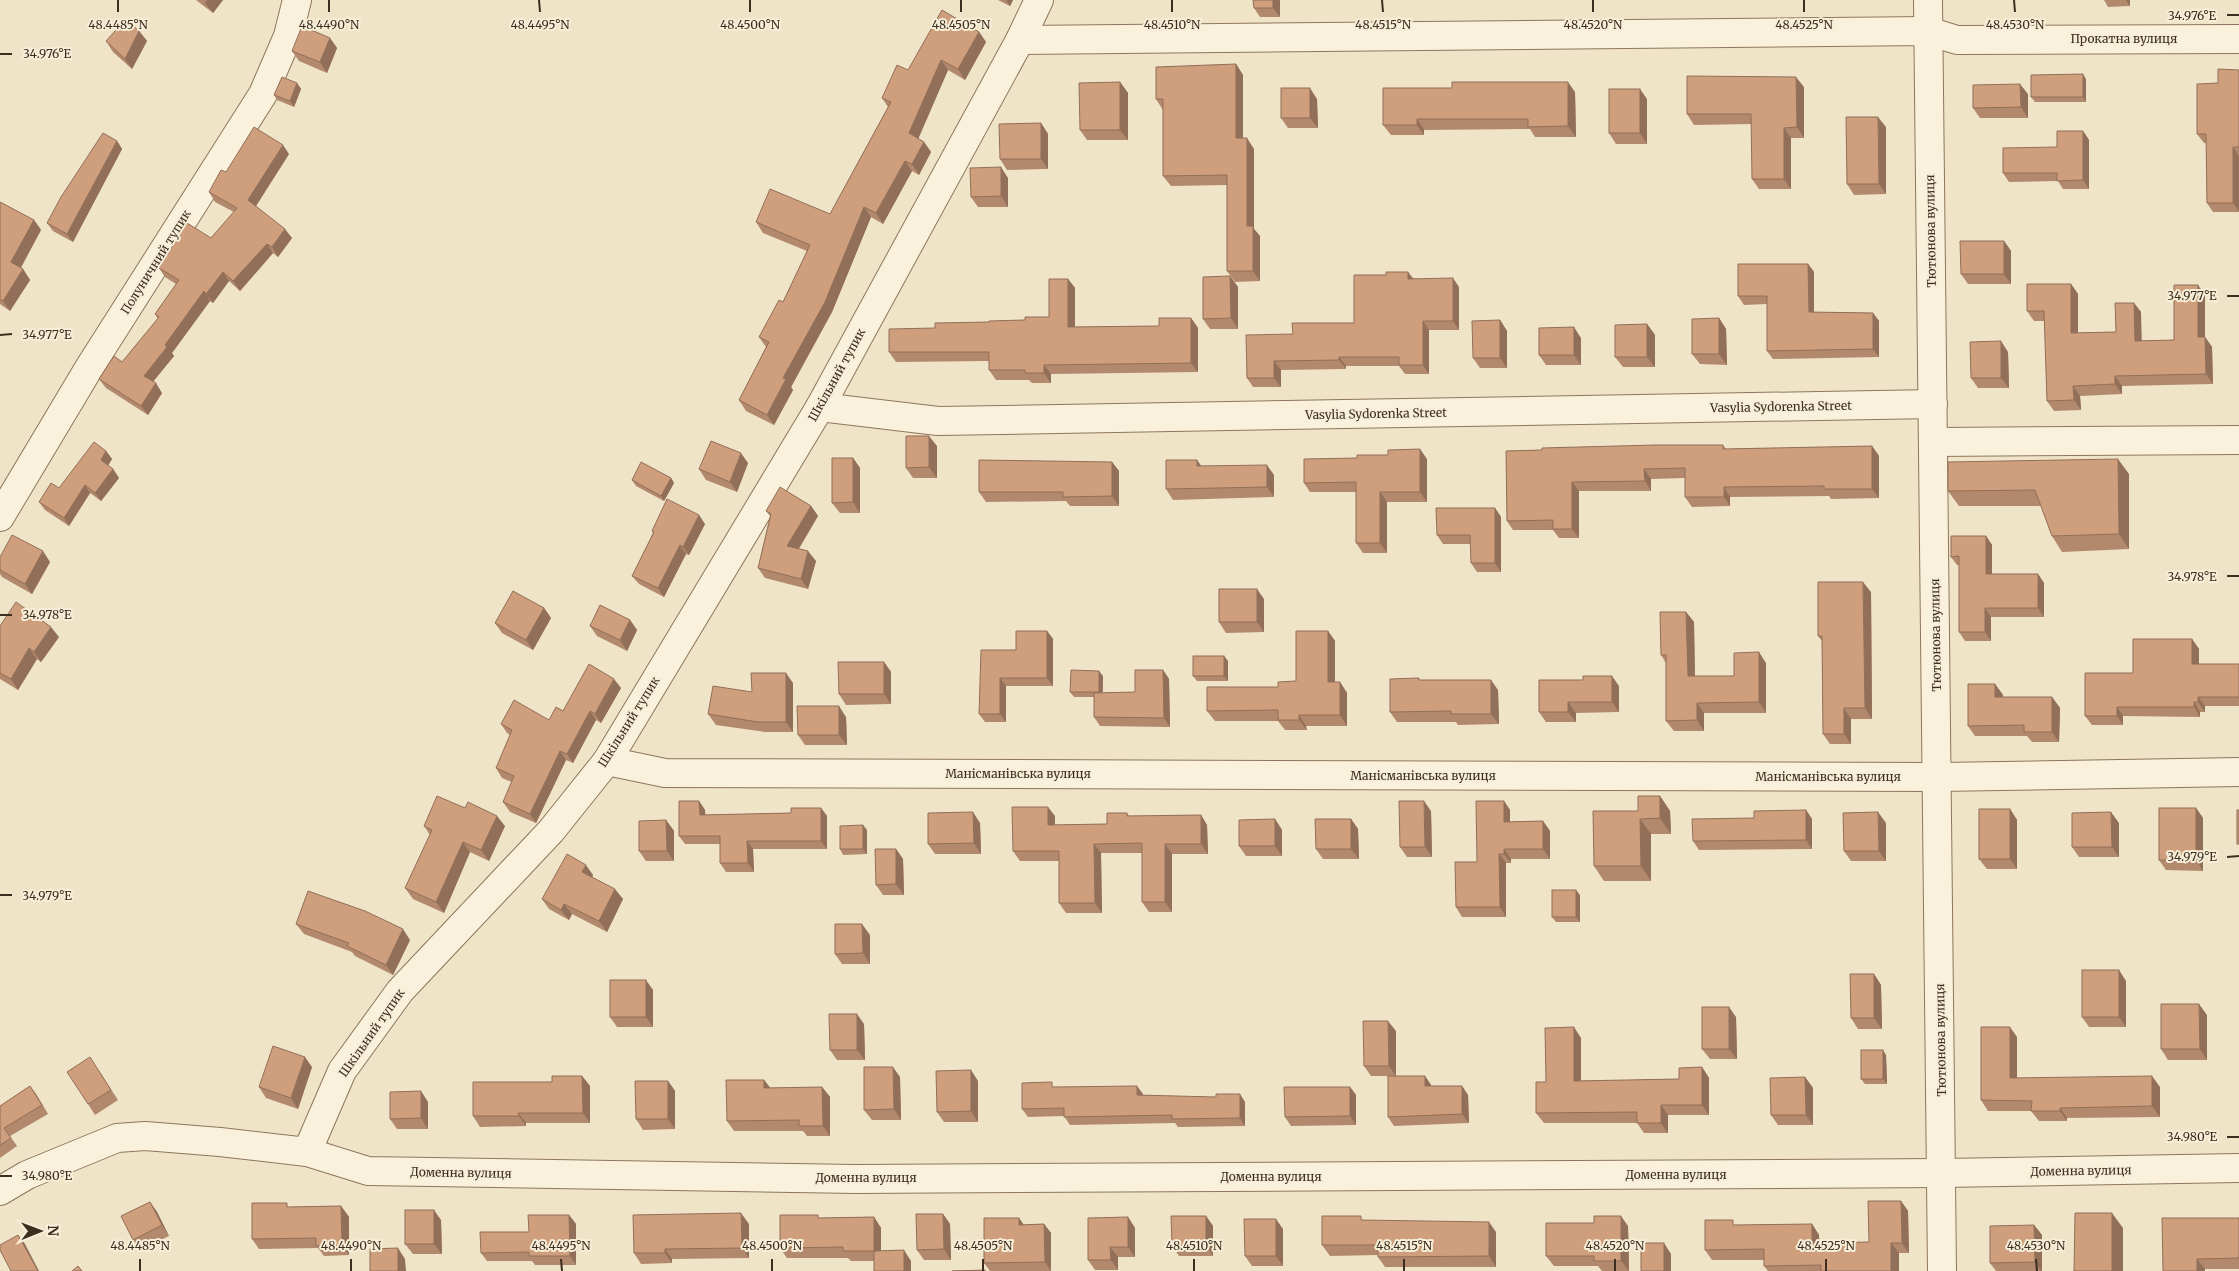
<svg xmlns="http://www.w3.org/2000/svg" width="2239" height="1271" font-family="Merriweather,serif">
<rect width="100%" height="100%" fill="#f0e4c8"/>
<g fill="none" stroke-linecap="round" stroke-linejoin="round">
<defs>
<g id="minor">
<path d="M1928 0 1942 1271"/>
<path d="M1020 40 1928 31 1957 40 2239 39"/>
<path d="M820 407 938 421 1933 404"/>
<path d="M1934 442 2239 440"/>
<path d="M0 517 89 368 263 94 288 36 297 0"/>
<path d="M607 761 665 773 1938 777 2239 772"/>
<path d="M307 1152 368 1171 856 1179 1942 1173 2239 1168"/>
<path d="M0 1191 27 1175 117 1138 145 1136 220 1142 307 1152 342 1071 400 991 551 831 607 761 820 407 1020 40 1039 0"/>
</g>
</defs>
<use href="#minor" stroke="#8d765c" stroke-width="30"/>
<use href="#minor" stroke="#faf1dc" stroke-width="28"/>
</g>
<g fill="#b2896c">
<path d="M196 0H223L213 13Z"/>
<path d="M998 0H1013L1010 6Z"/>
<path d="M1280 0V17H1260L1254 8Z"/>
<path d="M2104 0H2130V6L2108 7Z"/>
<path d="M139 31 147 41 132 69 113 52 106 41Z"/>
<path d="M979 32 986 42 965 80 948 70 918 139 924 142 931 152 919 175 912 171 883 224 871 217 832 312 791 387 793 390 774 425 746 411 739 400 766 347 759 337 783 302 807 251 763 233 756 222 830 214 888 107 882 98 908 70Z"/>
<path d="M330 38 337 48 327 73 299 61 292 51Z"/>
<path d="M1236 64 1243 75V138L1254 149V229L1260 236V281L1235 282 1227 271V185L1171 186 1163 176V110L1156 99Z"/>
<path d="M2239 70V212H2213L2207 203 2206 143H2204L2197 134 2218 83Z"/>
<path d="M2086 79V102H2035L2031 97Z"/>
<path d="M1120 82 1128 93V140H1087L1080 130Z"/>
<path d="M297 83 301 89 294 107 277 100 274 95Z"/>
<path d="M1804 87V138H1791V189H1759L1752 179V124L1694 125 1687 114Z"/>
<path d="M1575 92 1576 137H1535L1530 129 1424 130V135H1391L1383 125Z"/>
<path d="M2028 94V118H1980L1973 108Z"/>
<path d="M1317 99 1318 128H1288L1281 118Z"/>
<path d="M1647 99V144H1616L1609 133Z"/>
<path d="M1041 123 1048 134V169L1007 170 1000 159Z"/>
<path d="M1886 127V194L1854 195 1847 184Z"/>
<path d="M2083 131 2089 140V189H2063L2058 181 2009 182 2003 173 2057 147Z"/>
<path d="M117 141 122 149 73 242 53 231 47 223Z"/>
<path d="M289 154 256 206 292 238 278 257 273 253 240 291 229 281 213 303 210 301 172 353 174 356 153 382 162 393 148 415 106 388 99 379 122 362 158 319 155 314 176 284 165 277 159 268 211 238 234 212 215 202 209 192 226 172Z"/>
<path d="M1008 178V207H978L971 197Z"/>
<path d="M0 202 34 220 41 230 21 268 23 269 30 280 10 311 0 304Z"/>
<path d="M2004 241 2011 251V284H1968L1961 274Z"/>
<path d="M1808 264 1814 272V312L1873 313 1879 321V357L1773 359 1767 351V304L1744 305 1738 296Z"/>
<path d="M1408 272 1413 278 1459 287V330H1429V374H1405L1399 366H1346V369L1281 370V387H1253L1247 378 1293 334 1354 323 1386 275Z"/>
<path d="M1230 276 1238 287V329H1210L1203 319Z"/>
<path d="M1068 279 1075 288V327L1159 326 1191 318 1198 328V372L1051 374V383H1032L1029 380H996L989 370V361L896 362 889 352 935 328 989 322 1025 320 1049 317Z"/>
<path d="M2071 284 2078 294V333L2116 332 2134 303 2141 312V341L2174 340 2205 295V337L2212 347 2213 384 2122 386V394L2080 396 2081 410 2054 411 2047 401 2045 321H2034L2027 311Z"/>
<path d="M1719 318 1726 329 1727 365 1700 364 1692 354Z"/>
<path d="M1500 320 1507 331V368H1480L1473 358Z"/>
<path d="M1647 324 1655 335V367H1623L1615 357Z"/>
<path d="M1581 338V365H1546L1539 355Z"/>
<path d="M2008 352 2009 388H1978L1971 378Z"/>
<path d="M1723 445 1726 449 1872 446 1879 456V498L1831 499 1829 496 1730 497V506L1692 507 1685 497V478L1651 479V491H1579V538H1559L1553 530H1513L1507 521 1506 451Z"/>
<path d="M937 446V478H913L906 468Z"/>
<path d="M106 451 112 459 108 466 113 469 119 478 101 501 90 493 69 526 45 510 39 502 59 488Z"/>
<path d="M853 458 860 468V513H840L832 503Z"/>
<path d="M1427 459V502H1387V553H1363L1356 543V492H1310L1304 483Z"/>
<path d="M1197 460 1201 466 1274 475V497L1173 500 1166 489Z"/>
<path d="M1112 462 1119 471V506H1070L1066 501 986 502 979 492Z"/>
<path d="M748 463 737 492 706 480 699 469Z"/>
<path d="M2129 474V549L2062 552 2052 536 2041 506H1959L1948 491Z"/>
<path d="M671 478 674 483 664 501 636 486 632 480Z"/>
<path d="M811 506 818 516 799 549 816 561 808 589 765 578 758 568 770 516 766 511Z"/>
<path d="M1495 508 1501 517V572H1477L1471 563V544H1443L1437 535Z"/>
<path d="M705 524 689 555 686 554 664 597 639 584 632 576 653 533 652 531Z"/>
<path d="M1986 536 1992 545V574H2038L2044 583V617H1991V641H1965L1959 632V565H1957L1951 557Z"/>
<path d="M0 557 50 562 32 594 2 577 0 574Z"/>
<path d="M1871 592 1872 719H1851V744H1830L1823 734 1822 641 1818 636Z"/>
<path d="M1264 599V632L1226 633 1219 622Z"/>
<path d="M544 608 551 618 533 650 502 633 495 623Z"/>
<path d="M1686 612 1694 622 1695 676H1734L1766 663V713H1704V731H1674L1666 721V663L1661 655Z"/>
<path d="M630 620 637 630 627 651 597 636 590 626Z"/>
<path d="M0 626 59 637 41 662 37 659 18 690 0 679Z"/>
<path d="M1047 631 1053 639V686H1006V722H985L979 714 1016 650Z"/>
<path d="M1328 631 1335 641V682H1340L1347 693V726H1306L1307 730H1285L1278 721H1215L1207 711 1278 687 1296 681Z"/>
<path d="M2192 639 2199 649V664H2239V706H2205V712H2200V717L2123 716V725H2092L2085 716 2133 673Z"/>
<path d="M1224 656 1228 661V681H1197L1193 676Z"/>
<path d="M884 662 891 672V704L846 705 839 694Z"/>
<path d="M1163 670 1169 679 1170 727 1100 726 1094 717V697H1074L1070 692 1103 676V693L1135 692Z"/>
<path d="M1420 680 1498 690 1499 724 1458 725 1456 722H1397L1390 712Z"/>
<path d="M1583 680 1619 686V712L1576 713V722H1546L1539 712Z"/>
<path d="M793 683V732H765L716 725 708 714 752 692Z"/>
<path d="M1995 684 2003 695V697H2052L2060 708 2059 742H2032L2027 736H1975L1968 726Z"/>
<path d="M621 688 601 723 596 720 573 763 566 760 536 823 510 812 503 802 512 782 502 778 496 768 510 735 507 733 501 724 549 720 563 711Z"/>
<path d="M846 717 847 745H805L798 735Z"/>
<path d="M1660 796 1670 811 1671 834H1651V881H1604L1594 866 1638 811Z"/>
<path d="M699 801 705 810V815L791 813 821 808 827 816V849H753L754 872H726L720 863V844H685L679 836Z"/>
<path d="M1504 801 1510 810V822L1543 821 1550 831V859H1511V863H1506V917H1462L1456 907 1477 862Z"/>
<path d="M2196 808 2203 818V871L2166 870 2159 860Z"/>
<path d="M2010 809 2017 820V869H1987L1979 859Z"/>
<path d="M1806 810 1812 819V849L1699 850 1693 841 1754 818Z"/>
<path d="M1431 811 1432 857H1407L1400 847Z"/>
<path d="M1127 813 1129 816 1201 815 1207 825 1208 854H1172V912H1149L1142 902V853H1101L1102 913H1066L1059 903V861H1020L1013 851 1055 816V825L1107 824Z"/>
<path d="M1275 819 1282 830V856H1246L1239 846Z"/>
<path d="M1351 819 1358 829 1359 859H1323L1316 849Z"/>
<path d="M666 820 674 831V861H646L639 851Z"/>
<path d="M980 823 981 854H935L928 844Z"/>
<path d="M1886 823V861H1851L1844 851Z"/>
<path d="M2119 823V857H2079L2072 847Z"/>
<path d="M424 826H505L489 861 470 852 444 913 413 899 405 888 430 835Z"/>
<path d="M867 830V854L843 855 840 849Z"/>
<path d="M896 849 903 859 904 895H883L876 885Z"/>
<path d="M593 875 592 878 623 899 607 932 572 914 569 920 549 909 542 899Z"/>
<path d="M1580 895V922H1556L1552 917Z"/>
<path d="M296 924 410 940 393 975 355 956 352 952 304 934Z"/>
<path d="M870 935V964H842L835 954Z"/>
<path d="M1874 974 1881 985 1882 1029H1858L1851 1018Z"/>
<path d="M2126 981V1027H2089L2082 1017Z"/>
<path d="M653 990V1027H617L610 1017Z"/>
<path d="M2207 1015V1060H2168L2161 1049Z"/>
<path d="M1736 1017 1737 1059H1710L1702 1049Z"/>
<path d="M864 1024 865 1060H837L830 1050Z"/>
<path d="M1396 1031V1076H1371L1364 1066Z"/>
<path d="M2017 1037V1078L2160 1087V1117L2067 1118V1121H2039L2031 1111H1988L1981 1100Z"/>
<path d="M1581 1038V1081L1679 1079 1702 1067 1709 1078V1115H1668V1133H1644L1637 1123H1544L1536 1113Z"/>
<path d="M1886 1055 1887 1084H1865L1861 1079Z"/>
<path d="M312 1067 298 1109 266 1098 259 1087Z"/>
<path d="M97 1068 118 1100 95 1115 88 1104Z"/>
<path d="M582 1076 590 1086V1123H526V1126L480 1127 473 1116 552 1082Z"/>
<path d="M1425 1076 1431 1085V1086H1462L1468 1095 1469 1123 1394 1126 1388 1117Z"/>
<path d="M900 1077 901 1120H872L864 1110Z"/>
<path d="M1805 1077 1813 1088V1125H1778L1771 1115Z"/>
<path d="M764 1080 770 1088 822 1087 830 1097V1136H807L803 1131H734L727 1121Z"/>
<path d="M668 1081 675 1091V1129L643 1130 636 1119Z"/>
<path d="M978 1081V1122H944L937 1112Z"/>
<path d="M30 1086 48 1114 10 1136 17 1146 0 1158V1106Z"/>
<path d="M1055 1087 1143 1094V1095L1245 1102V1126L1178 1127 1175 1123 1070 1125 1064 1116 1028 1117 1022 1109Z"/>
<path d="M1350 1087 1356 1095V1125L1291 1126 1285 1117Z"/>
<path d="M428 1102V1129H397L390 1119Z"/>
<path d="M1901 1201 1908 1211 1909 1253H1899V1271H1768L1764 1266V1260H1712L1705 1250 1736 1225 1812 1224 1819 1235V1243L1869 1242Z"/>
<path d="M150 1202 157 1212 169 1236 140 1250 133 1240Z"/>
<path d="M341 1206 349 1217V1255L324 1256 318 1248 259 1249 252 1239 290 1207Z"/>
<path d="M943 1214 950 1224 951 1260H924L917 1250Z"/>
<path d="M569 1215 576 1224V1265H535L532 1261H487L481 1253Z"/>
<path d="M1206 1216 1213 1226V1256H1179L1172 1246Z"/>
<path d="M874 1217 881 1228V1251L911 1261V1271H874V1261H851L848 1258H787L780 1248 820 1218Z"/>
<path d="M1128 1217 1135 1228V1257H1118V1270H1095L1088 1260Z"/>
<path d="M1019 1218 1024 1225 1044 1224 1051 1233V1271H990L984 1263Z"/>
<path d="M2239 1218V1269H2205V1271H2163Z"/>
<path d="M441 1220 442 1254H413L405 1244Z"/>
<path d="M1364 1220 1496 1232V1267H1385L1378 1257V1255L1330 1256 1322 1245Z"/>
<path d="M749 1224V1258L672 1259V1263L641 1264 634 1253Z"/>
<path d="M2034 1225 2042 1235V1271H1996L1990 1263Z"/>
<path d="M1628 1226 1629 1271H1602L1598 1266H1554L1546 1256Z"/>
<path d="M1283 1229V1266H1252L1245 1256Z"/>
</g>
<g fill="#916f58">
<path d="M207 0H223L213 13 205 3Z"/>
<path d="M1006 0H1013L1010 6Z"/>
<path d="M1273 0H1280V17L1273 8Z"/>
<path d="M2126 0H2130V6Z"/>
<path d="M139 31 147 41 132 69 125 59Z"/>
<path d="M979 32 986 42 965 80 958 69Z"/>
<path d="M330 38 337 48 327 73 320 62Z"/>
<path d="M941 60 948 70 916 144 909 133Z"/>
<path d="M1236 64 1243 75V149L1236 138Z"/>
<path d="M2083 74 2086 79V102L2083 97Z"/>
<path d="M1796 77 1804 87V138L1797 127Z"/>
<path d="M1120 82 1128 93V140L1120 130Z"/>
<path d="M1568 82 1575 92 1576 137 1568 126Z"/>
<path d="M297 83 301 89 294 107 290 101Z"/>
<path d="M2020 84 2028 94V118L2021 107Z"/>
<path d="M1310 88 1317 99 1318 128 1310 118Z"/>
<path d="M1640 89 1647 99V144L1640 133Z"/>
<path d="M1878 117 1886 127V194L1879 184Z"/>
<path d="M1417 119 1424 130V135L1417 125Z"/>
<path d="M1041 123 1048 134V169L1041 159Z"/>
<path d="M1784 128 1791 138V189L1784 179Z"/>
<path d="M2083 131 2089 140V189L2083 180Z"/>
<path d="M1247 138 1254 149V229L1260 236V281L1253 271 1247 226Z"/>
<path d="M117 141 122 149 73 242 67 234Z"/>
<path d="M924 142 931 152 919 175 912 164Z"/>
<path d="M283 145 289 154 254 209 248 200Z"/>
<path d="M2233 147 2239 156V211L2233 203Z"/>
<path d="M905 161 912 171 883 224 876 213Z"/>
<path d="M1001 167 1008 178V207L1001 196Z"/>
<path d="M864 207 871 217 832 312 791 387 793 390 774 425 767 415 783 378Z"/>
<path d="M34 220 41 230 18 272 11 262Z"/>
<path d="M285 229 292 238 278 257 272 247Z"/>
<path d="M2004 241 2011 251V284L2004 274Z"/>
<path d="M267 244 273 253 240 291 233 281Z"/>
<path d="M1808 264 1814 272V321L1809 312Z"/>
<path d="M23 269 30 280 10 311 3 301Z"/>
<path d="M223 272 229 281 213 303 206 294Z"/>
<path d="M1408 272 1414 281 1408 279Z"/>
<path d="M1230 276 1238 287V329L1231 318Z"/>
<path d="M1453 278 1459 287V330L1453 321Z"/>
<path d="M1068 279 1075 288V336L1068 327Z"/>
<path d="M2071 284 2078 294V343L2071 333Z"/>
<path d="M2198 285 2205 295V347L2198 337Z"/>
<path d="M204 291 210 301 172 353 174 356 150 385 144 376 165 345Z"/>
<path d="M2134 303 2141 312 2142 350 2135 341Z"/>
<path d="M1873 313 1879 321V357L1873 349Z"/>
<path d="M1191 318 1198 328V372L1191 363Z"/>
<path d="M1719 318 1726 329 1727 365 1719 354Z"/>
<path d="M1500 320 1507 331V368L1500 358Z"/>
<path d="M1423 321 1429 330V374L1423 365Z"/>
<path d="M1647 324 1655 335V367L1647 357Z"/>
<path d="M1574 327 1581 338V365L1574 355Z"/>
<path d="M2205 337 2212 347 2213 384 2206 374Z"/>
<path d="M2001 341 2008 352 2009 388 2001 378Z"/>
<path d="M1339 357 1346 366V369L1339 360Z"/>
<path d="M1274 361 1281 370V387L1274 378Z"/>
<path d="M1044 365 1051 374V383L1044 373Z"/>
<path d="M2115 376 2122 386V394L2115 384Z"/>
<path d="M156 383 162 393 148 415 141 406Z"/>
<path d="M2073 386 2080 396 2081 410 2074 400Z"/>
<path d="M929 436 937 446V478L929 467Z"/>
<path d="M1872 446 1879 456V498L1872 489Z"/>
<path d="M1420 449 1427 459V502L1420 492Z"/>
<path d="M106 451 112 459 106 468 101 460Z"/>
<path d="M741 453 748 463 737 492 730 482Z"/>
<path d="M853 458 860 468V513L853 502Z"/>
<path d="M2118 459 2129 474V549L2119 534Z"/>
<path d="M1197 460 1204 470 1197 466Z"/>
<path d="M1112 462 1119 471V506L1112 496Z"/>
<path d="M1267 465 1274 475V497L1267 487Z"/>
<path d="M113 469 119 478 101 501 95 493Z"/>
<path d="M1644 469 1651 479V491L1645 481Z"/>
<path d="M671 478 674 483 664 501 661 496Z"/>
<path d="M1572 482 1579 491V538L1572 529Z"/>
<path d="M85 485 90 493 69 526 64 518Z"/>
<path d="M1724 487 1730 497V506L1724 497Z"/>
<path d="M1380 492 1387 502V553L1380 543Z"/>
<path d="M811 506 818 516 794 556 787 546Z"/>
<path d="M1495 508 1501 517V572L1495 563Z"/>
<path d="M699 515 705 524 689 555 683 547Z"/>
<path d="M1986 536 1992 545V583L1986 574Z"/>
<path d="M680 545 686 554 664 597 658 588Z"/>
<path d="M43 551 50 562 32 594 25 584Z"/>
<path d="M808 551 816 561 808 589 801 579Z"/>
<path d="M2038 574 2044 583V617L2038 608Z"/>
<path d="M1863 582 1871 592 1872 719 1865 708Z"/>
<path d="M1257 589 1264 599V632L1257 622Z"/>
<path d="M544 608 551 618 533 650 526 640Z"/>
<path d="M1985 608 1991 617V641L1985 632Z"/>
<path d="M1686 612 1694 622 1695 687 1688 676Z"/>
<path d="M630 620 637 630 627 651 620 640Z"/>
<path d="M51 627 59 637 41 662 34 652Z"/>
<path d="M1047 631 1053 639V686L1047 678Z"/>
<path d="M1328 631 1335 641V693L1328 682Z"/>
<path d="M2192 639 2199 649V673L2192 664Z"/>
<path d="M29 648 37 659 18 690 11 679Z"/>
<path d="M1759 652 1766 663V713L1759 702Z"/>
<path d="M1224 656 1228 661V681L1224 676Z"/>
<path d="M884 662 891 672V704L884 694Z"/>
<path d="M1163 670 1169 679 1170 727 1164 718Z"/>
<path d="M1099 671 1103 676 1102 698 1099 692Z"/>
<path d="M786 673 793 683V732L786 722Z"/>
<path d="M1612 676 1619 686V712L1612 702Z"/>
<path d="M1000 678 1006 686V722L1000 714Z"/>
<path d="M614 679 621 688 601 723 595 714Z"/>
<path d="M1491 680 1498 690 1499 724 1491 714Z"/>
<path d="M1340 682 1347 693V726L1340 715Z"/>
<path d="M1995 684 2003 695V707L1995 697Z"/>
<path d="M2052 697 2060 708 2059 742 2052 732Z"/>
<path d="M2198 697 2205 706V712L2198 702Z"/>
<path d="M1568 702 1576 713V722L1568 712Z"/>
<path d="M2194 702 2200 712V717L2194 707Z"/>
<path d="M1697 703 1704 713V731L1697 720Z"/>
<path d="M839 706 846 717 847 745 839 735Z"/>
<path d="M2117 707 2123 716V725L2117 716Z"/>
<path d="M1844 708 1851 719V744L1844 734Z"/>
<path d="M590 711 596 720 573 763 567 754Z"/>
<path d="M1299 715 1306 726 1307 730 1299 720Z"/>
<path d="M560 751 566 760 536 823 530 814Z"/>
<path d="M1660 796 1670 811 1671 834 1660 818Z"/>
<path d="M699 801 705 810 706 823 700 815Z"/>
<path d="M1424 801 1431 811 1432 857 1425 847Z"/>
<path d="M1504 801 1510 810V831L1504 822Z"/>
<path d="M1048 807 1055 816V835L1048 825Z"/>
<path d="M821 808 827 816V849L821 841Z"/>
<path d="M2196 808 2203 818V871L2196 860Z"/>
<path d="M2010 809 2017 820V869L2010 859Z"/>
<path d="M1806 810 1812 819V849L1806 840Z"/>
<path d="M973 812 980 823 981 854 974 843Z"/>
<path d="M1878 812 1886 823V861L1879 851Z"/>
<path d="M2111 812 2119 823V857L2112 847Z"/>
<path d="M1201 815 1207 825 1208 854 1201 844Z"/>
<path d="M497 816 505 826 489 861 481 850Z"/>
<path d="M1275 819 1282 830V856L1275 846Z"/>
<path d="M1351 819 1358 829 1359 859 1351 849Z"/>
<path d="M1640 819 1651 834V881L1641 866Z"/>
<path d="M666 820 674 831V861L667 851Z"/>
<path d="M1543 821 1550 831V859L1543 849Z"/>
<path d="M863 825 867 830V854L863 849Z"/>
<path d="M747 841 753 849 754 872 748 863Z"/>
<path d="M463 842 470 852 444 913 436 902Z"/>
<path d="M1094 844 1101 853 1102 913 1095 903Z"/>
<path d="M1165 844 1172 854V912L1165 902Z"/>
<path d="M896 849 903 859 904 895 896 884Z"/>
<path d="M1504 849 1511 859V863L1504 854Z"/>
<path d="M1499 854 1506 863V917L1500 907Z"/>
<path d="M586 865 593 875 589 883 582 872Z"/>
<path d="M615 889 623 899 607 932 599 921Z"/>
<path d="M1576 890 1580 895V922L1576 917Z"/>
<path d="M564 904 572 914 569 920 561 910Z"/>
<path d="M862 924 870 935V964L863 953Z"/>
<path d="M403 929 410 940 393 975 386 965Z"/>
<path d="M2119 970 2126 981V1027L2119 1017Z"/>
<path d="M1874 974 1881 985 1882 1029 1874 1018Z"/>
<path d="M646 980 653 990V1027L646 1017Z"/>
<path d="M2199 1004 2207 1015V1060L2200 1049Z"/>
<path d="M1729 1007 1736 1017 1737 1059 1729 1049Z"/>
<path d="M857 1014 864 1024 865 1060 857 1050Z"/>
<path d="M1388 1021 1396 1031V1076L1389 1066Z"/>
<path d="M1574 1027 1581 1038V1092L1574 1081Z"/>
<path d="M2010 1027 2017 1037V1088L2010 1078Z"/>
<path d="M1883 1050 1886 1055 1887 1084 1883 1079Z"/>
<path d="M305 1057 312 1067 298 1109 291 1098Z"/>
<path d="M893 1067 900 1077 901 1120 894 1109Z"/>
<path d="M1702 1067 1709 1078V1115L1702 1105Z"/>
<path d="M971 1070 978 1081V1122L971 1111Z"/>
<path d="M582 1076 590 1086V1123L583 1113Z"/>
<path d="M1425 1076 1431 1085V1095L1425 1086Z"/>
<path d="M2152 1076 2160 1087V1117L2152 1106Z"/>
<path d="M1805 1077 1813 1088V1125L1806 1115Z"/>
<path d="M764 1080 772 1090 764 1088Z"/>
<path d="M668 1081 675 1091V1129L668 1119Z"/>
<path d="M30 1086 36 1094 48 1114 42 1105Z"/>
<path d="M1137 1086 1143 1094V1103L1137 1095Z"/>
<path d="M1462 1086 1468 1095 1469 1123 1462 1114Z"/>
<path d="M822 1087 830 1097V1136L823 1126Z"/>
<path d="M1350 1087 1356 1095V1125L1350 1116Z"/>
<path d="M421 1091 428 1102V1129L421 1118Z"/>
<path d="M1240 1094 1245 1102V1126L1240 1118Z"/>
<path d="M1661 1105 1668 1115V1133L1661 1123Z"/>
<path d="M2060 1108 2067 1118V1121L2060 1111Z"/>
<path d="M518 1113 526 1123V1126L519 1116Z"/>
<path d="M1901 1201 1908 1211 1909 1253 1902 1243Z"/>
<path d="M150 1202 157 1212 169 1236 162 1225Z"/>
<path d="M341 1206 349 1217V1255L342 1245Z"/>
<path d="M434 1210 441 1220 442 1254 434 1244Z"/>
<path d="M741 1213 749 1224V1258L742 1248Z"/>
<path d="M2112 1213 2123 1228V1271H2112Z"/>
<path d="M943 1214 950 1224 951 1260 944 1249Z"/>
<path d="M569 1215 576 1224V1265L570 1256Z"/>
<path d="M1206 1216 1213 1226V1256L1206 1245Z"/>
<path d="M1621 1216 1628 1226 1629 1271 1621 1261Z"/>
<path d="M874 1217 881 1228V1261L874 1251Z"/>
<path d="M1128 1217 1135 1228V1257L1128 1247Z"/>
<path d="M1019 1218 1025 1227 1019 1225Z"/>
<path d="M1276 1219 1283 1229V1266L1276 1256Z"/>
<path d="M1489 1222 1496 1232V1267L1489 1256Z"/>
<path d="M1044 1224 1051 1233V1271L1045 1262Z"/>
<path d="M1812 1224 1819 1235 1820 1253 1812 1243Z"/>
<path d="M2034 1225 2042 1235V1271H2041L2035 1262Z"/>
<path d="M18 1235 25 1244 39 1271H38Z"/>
<path d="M1664 1243 1671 1254V1271H1664Z"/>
<path d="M1891 1243 1899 1253V1271H1891Z"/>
<path d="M1110 1247 1118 1257V1270L1111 1260Z"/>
<path d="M398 1248 405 1259 406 1271H398Z"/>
<path d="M665 1249 672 1259V1263L665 1253Z"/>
<path d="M904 1250 911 1261V1271H904Z"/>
<path d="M2197 1259 2205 1269V1271H2197Z"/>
</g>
<g fill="#cf9f7d" stroke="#916f58">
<path d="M1253 0H1273V8H1254Z"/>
<path d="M942 10 979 32 958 69 941 60 909 133 924 142 912 164 905 161 876 213 864 207 825 302 783 378 786 379 767 415 739 400 769 342 759 337 779 300 783 302 810 245 756 222 770 189 830 214 891 102 882 98 897 65 908 70Z"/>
<path d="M126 19 139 31 125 59 106 41Z"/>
<path d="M302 26 330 38 320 62 292 51Z"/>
<path d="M1236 64V138H1247V226H1253V271H1227V175L1163 176V99H1156V67Z"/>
<path d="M2218 69 2239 70V147H2233V203H2207L2206 134H2197V84L2218 83Z"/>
<path d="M2083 74V97H2031V75Z"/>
<path d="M1687 76 1796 77 1797 127 1784 128V179H1752L1751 114H1687Z"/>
<path d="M282 77 297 83 290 101 274 95Z"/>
<path d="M1120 82V130H1080L1079 83Z"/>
<path d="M1452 82H1568V126L1528 127V119H1417V125H1383V88H1452Z"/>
<path d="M2020 84 2021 107 1973 108V85Z"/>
<rect x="1281" y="88" width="29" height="30"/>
<rect x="1609" y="89" width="31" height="44"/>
<path d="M1846 117H1878L1879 184H1847Z"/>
<path d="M1041 123V159H1000L999 124Z"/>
<path d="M254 127 283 145 248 200 285 229 272 247 267 244 233 281 223 272 206 294 204 291 165 345 167 347 144 376 156 383 141 406 99 379 114 356 122 362 159 317 155 314 179 280 159 268 187 223 211 238 237 208 209 192 221 170 226 172Z"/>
<path d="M2057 131H2083V180L2057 181V173H2003V148L2057 147Z"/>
<path d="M103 133 117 141 67 234 47 223 61 197Z"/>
<path d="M1001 167V196L971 197 970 168Z"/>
<path d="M0 202 34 220 11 262 23 269 3 301 0 299Z"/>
<path d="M1960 241H2004V274H1961Z"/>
<path d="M1738 264H1808L1809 312 1873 313V349L1767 351V296H1738Z"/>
<path d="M1386 272H1408V279L1453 278V321H1423V365H1399V357H1339V360L1274 361V378H1247L1246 335 1293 334 1292 323H1354V275H1386Z"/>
<path d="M1230 276 1231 318 1203 319V277Z"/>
<path d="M1049 279H1068V327L1159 326V318H1191V363L1044 365V373H1025V370H989V352H889V329L935 328V323L989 322V321L1025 320V317H1049Z"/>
<path d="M2027 284H2071V333L2116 332 2115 303H2134L2135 341 2174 340V285H2198V337H2205L2206 374 2115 376V384L2073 386 2074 400 2047 401 2044 311H2027Z"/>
<path d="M1719 318V354H1692V319Z"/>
<path d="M1500 320V358H1473L1472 321Z"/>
<path d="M1647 324V357H1615V325Z"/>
<path d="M1574 327V355H1539V328Z"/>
<path d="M2001 341V378H1971L1970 342Z"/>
<path d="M906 436H929V467L906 468Z"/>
<path d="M711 441 741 453 730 482 699 469Z"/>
<path d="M94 442 106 451 101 460 113 469 95 493 85 485 64 518 39 502 51 483 59 488Z"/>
<path d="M1655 445H1723V449L1872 446V489H1824V486L1724 487V497H1685V468L1644 469 1645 481 1572 482V529H1553V520L1507 521 1506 451 1542 450V448Z"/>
<path d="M1420 449V492H1380V543H1356V482L1304 483V459L1357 458V455H1388V450Z"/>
<path d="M832 458H853V502L832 503Z"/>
<path d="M2118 459 2119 534 2052 536 2035 490 1948 491V462Z"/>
<path d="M979 460 1112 462V496L1063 497V492H979Z"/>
<path d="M1166 460H1197V466L1267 465V487L1166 489Z"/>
<path d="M641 462 671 478 661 496 632 480Z"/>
<path d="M780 487 811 506 787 546 808 551 801 579 758 568 771 514 766 511Z"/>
<path d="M667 499 699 515 683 547 680 545 658 588 632 576 654 532 652 531Z"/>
<path d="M1436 508H1495V563H1471L1470 535H1437Z"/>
<path d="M12 535 43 551 25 584 0 570V557Z"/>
<path d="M1951 536H1986V574H2038V608H1985V632H1959V556L1951 557Z"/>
<path d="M1818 582H1863L1865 708H1844V734H1823L1822 636H1818Z"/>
<rect x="1219" y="589" width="38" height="33"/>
<path d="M513 591 544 608 526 640 495 623Z"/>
<path d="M16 602 51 627 34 652 29 648 11 679 0 673V626Z"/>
<path d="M600 605 630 620 620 640 590 626Z"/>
<path d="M1660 612H1686L1688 676H1734V653L1759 652V702L1697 703V720L1666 721V655H1661Z"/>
<path d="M1016 631H1047V678H1000V714H979L981 650H1016Z"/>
<path d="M1296 631H1328V682H1340V715H1299V720H1278V710L1207 711V687H1278V682L1296 681Z"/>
<path d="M2133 639H2192V664H2239V697H2198V702H2194V707H2117V716H2085V673H2133Z"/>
<rect x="1193" y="656" width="31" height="20"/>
<path d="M838 662H884V694H839Z"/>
<path d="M589 664 614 679 595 714 590 711 567 754 560 751 530 814 503 802 514 776 496 768 512 730 501 724 514 700 549 720 556 707 563 711Z"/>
<path d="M1071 670 1099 671V692H1070Z"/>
<path d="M1135 670H1163L1164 718 1094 717V693L1135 692Z"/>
<path d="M751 673H786V722H758L708 714 713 686 752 692Z"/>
<path d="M1583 676H1612V702H1568V712H1539V680H1583Z"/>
<path d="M1419 678V680H1491V714H1451V711L1390 712V679Z"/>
<path d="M1968 684H1995V697H2052V732H2024V725L1968 726Z"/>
<path d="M797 706H839V735H798Z"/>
<path d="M437 796 465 808 468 802 497 816 481 850 463 842 436 902 405 888 432 830 424 826Z"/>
<path d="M1638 796H1660V818L1640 819 1641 866H1594L1593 811H1638Z"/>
<path d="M679 801H699L700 815 791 813V808H821V841H747L748 863H720V836H679Z"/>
<path d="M1399 801H1424L1425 847H1400Z"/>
<path d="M1476 801H1504V822L1543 821V849H1504V854H1499L1500 907H1456L1455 862H1477Z"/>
<path d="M1012 807H1048V825L1107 824V813H1127V816L1201 815V844H1165V902H1142V843L1094 844 1095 903H1059V851H1013Z"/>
<rect x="2159" y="808" width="37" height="52"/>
<rect x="1979" y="809" width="31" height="50"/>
<path d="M1806 810V840L1693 841 1692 819 1754 818V811Z"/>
<rect x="2237" y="810" width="2" height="34"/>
<path d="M973 812 974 843 928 844V813Z"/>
<path d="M1878 812 1879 851H1844L1843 813Z"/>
<path d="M2111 812 2112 847H2072V813Z"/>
<path d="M1275 819V846H1239V820Z"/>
<path d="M1315 819H1351V849H1316Z"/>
<path d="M666 820 667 851H639V821Z"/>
<path d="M863 825V849H840V826Z"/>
<path d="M875 849H896V884L876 885Z"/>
<path d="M567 854 586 865 582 872 615 889 599 921 564 904 561 910 542 899Z"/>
<rect x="1552" y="890" width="24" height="27"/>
<path d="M308 891 365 911 403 929 386 965 347 946 349 943 296 924Z"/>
<path d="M835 924H862L863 953 835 954Z"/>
<rect x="2082" y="970" width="37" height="47"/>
<path d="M1850 974H1874V1018H1851Z"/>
<rect x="610" y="980" width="36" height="37"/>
<path d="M2161 1004H2199L2200 1049H2161Z"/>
<rect x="1702" y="1007" width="27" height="42"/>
<path d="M829 1014H857V1050H830Z"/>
<path d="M1363 1021H1388L1389 1066H1364Z"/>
<path d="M1574 1027V1081L1679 1079V1068L1702 1067V1105H1661V1123H1637V1112L1536 1113V1082H1546L1545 1028Z"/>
<path d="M1981 1027H2010V1078L2152 1076V1106L2060 1108V1111H2031L2032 1101 1981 1100Z"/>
<path d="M273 1046 305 1057 291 1098 259 1087Z"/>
<rect x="1861" y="1050" width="22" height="29"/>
<path d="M90 1057 111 1090 88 1104 67 1072Z"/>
<path d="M864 1067H893L894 1109 864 1110Z"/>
<path d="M971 1070V1111L937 1112 936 1071Z"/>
<path d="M552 1076H582L583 1113H518L519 1116H473V1082H552Z"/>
<path d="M1388 1076H1425V1086H1462V1114L1388 1117Z"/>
<path d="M1805 1077 1806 1115H1771L1770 1078Z"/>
<path d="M726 1080H764V1088L822 1087 823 1126H799V1120L727 1121Z"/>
<path d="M635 1081H668V1119H636Z"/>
<path d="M1052 1082V1087L1137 1086V1095L1216 1097V1094H1240V1118L1172 1119V1115L1064 1117V1108L1022 1109V1083Z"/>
<path d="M30 1086 42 1105 4 1128 11 1138 0 1145V1106Z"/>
<path d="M1284 1087H1350V1116L1285 1117Z"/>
<path d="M421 1091V1118L390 1119V1092Z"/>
<path d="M1868 1201H1901L1902 1243H1891V1271H1821V1265L1764 1266V1249L1705 1250V1220H1733V1225L1812 1224V1243L1869 1242Z"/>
<path d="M150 1202 162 1225 133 1240 121 1216Z"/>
<path d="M252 1203H287V1207L341 1206 342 1245 316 1246V1238L252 1239Z"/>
<rect x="405" y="1210" width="29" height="34"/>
<path d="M741 1213 742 1248 665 1249V1253H634L633 1215Z"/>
<path d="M2075 1213H2112V1271H2074Z"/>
<path d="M916 1214H943L944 1249 917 1250Z"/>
<path d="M528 1215H569L570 1256H529V1252L481 1253 480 1232H529Z"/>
<path d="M780 1215H818V1218L874 1217V1251H843V1247L780 1248Z"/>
<path d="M1171 1216H1206V1245L1172 1246Z"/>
<path d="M1322 1216H1361V1220L1489 1222V1256L1378 1257V1245H1322Z"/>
<path d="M1594 1216H1621V1261H1594V1256H1546V1223H1594Z"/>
<path d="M1128 1217V1247H1110L1111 1260H1088V1218Z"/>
<path d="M984 1218H1019V1225L1044 1224 1045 1262 984 1263Z"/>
<path d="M2162 1218H2239V1258L2197 1259V1271H2163Z"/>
<path d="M1244 1219H1276V1256H1245Z"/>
<path d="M2034 1225 2035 1262 1990 1263V1226Z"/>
<path d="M18 1235 38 1271H11L0 1250V1245Z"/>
<rect x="1641" y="1243" width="23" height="28"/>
<path d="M398 1248V1271H370V1249Z"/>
<path d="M904 1250V1271H874V1251Z"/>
<path d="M78 1266 82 1271H72Z"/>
<path d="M985 1270V1271H952Z"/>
</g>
<path fill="none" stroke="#3d2e20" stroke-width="2" d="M118 0V12M329 0V12M539 0 540 12M750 0V12M961 0V12M1172 0V12M1382 0 1383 12M1593 0V12M1804 0V12M2014 0 2015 12M2227 15H2239M0 54H12M2227 296H2239M0 335 12 334M2227 576H2239M0 615H12M2227 857 2239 856M0 895H12M2227 1137H2239M0 1176H12M140 1259V1271M351 1259V1271M561 1259 562 1271M772 1259V1271M983 1259V1271M1194 1259V1271M1404 1259V1271M1615 1259V1271M1826 1259V1271M2036 1259 2037 1271"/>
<g text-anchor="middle" stroke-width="4" stroke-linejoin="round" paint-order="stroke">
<g font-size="12" fill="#3d2e20" stroke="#f7eed8">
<text x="2124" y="43">Прокатна вулиця</text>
<text transform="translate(1931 231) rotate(-91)" y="4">Тютюнова вулиця</text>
<text transform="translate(156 262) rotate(-58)" y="4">Полуничний тупик</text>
<text transform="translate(837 375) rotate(-61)" y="4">Шкільний тупик</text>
<text transform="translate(1781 407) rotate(-1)" y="4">Vasylia Sydorenka Street</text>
<text transform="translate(1376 414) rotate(-1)" y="4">Vasylia Sydorenka Street</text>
<text transform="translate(1936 635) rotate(-91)" y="4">Тютюнова вулиця</text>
<text transform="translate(629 722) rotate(-58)" y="4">Шкільний тупик</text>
<text x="1018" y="778">Манісманівська вулиця</text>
<text x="1423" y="780">Манісманівська вулиця</text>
<text x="1828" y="781">Манісманівська вулиця</text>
<text transform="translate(372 1033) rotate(-55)" y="4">Шкільний тупик</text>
<text transform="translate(1941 1040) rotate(-91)" y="4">Тютюнова вулиця</text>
<text transform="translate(2081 1171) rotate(-1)" y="4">Доменна вулиця</text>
<text transform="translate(461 1173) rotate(1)" y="4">Доменна вулиця</text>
<text x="1676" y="1179">Доменна вулиця</text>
<text x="1271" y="1181">Доменна вулиця</text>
<text x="866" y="1182">Доменна вулиця</text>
</g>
</g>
<g font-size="12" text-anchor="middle" fill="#3d2e20" stroke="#f7eed8" stroke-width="4" stroke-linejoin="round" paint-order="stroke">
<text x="2192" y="20">34.976°E</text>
<text x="118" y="29">48.4485°N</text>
<text x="329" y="29">48.4490°N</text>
<text x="540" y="29">48.4495°N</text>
<text x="750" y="29">48.4500°N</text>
<text x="961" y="29">48.4505°N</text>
<text x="1172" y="29">48.4510°N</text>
<text x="1383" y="29">48.4515°N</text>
<text x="1593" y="29">48.4520°N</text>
<text x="1804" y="29">48.4525°N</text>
<text x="2015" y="29">48.4530°N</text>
<text x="47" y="58">34.976°E</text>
<text x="2192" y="300">34.977°E</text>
<text x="47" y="339">34.977°E</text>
<text x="2192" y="581">34.978°E</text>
<text x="47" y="619">34.978°E</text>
<text x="2192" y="861">34.979°E</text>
<text x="47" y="900">34.979°E</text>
<text x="2192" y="1141">34.980°E</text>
<text x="47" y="1180">34.980°E</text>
<text x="140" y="1250">48.4485°N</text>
<text x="351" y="1250">48.4490°N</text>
<text x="561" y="1250">48.4495°N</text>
<text x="772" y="1250">48.4500°N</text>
<text x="983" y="1250">48.4505°N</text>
<text x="1194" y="1250">48.4510°N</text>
<text x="1404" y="1250">48.4515°N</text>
<text x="1615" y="1250">48.4520°N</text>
<text x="1826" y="1250">48.4525°N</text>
<text x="2036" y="1250">48.4530°N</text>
</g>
<g transform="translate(40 1231) rotate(89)" stroke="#f7eed8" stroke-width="4" paint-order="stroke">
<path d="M0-4L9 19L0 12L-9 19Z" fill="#3d2e20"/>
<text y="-8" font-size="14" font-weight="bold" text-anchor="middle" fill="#3d2e20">N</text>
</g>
</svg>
